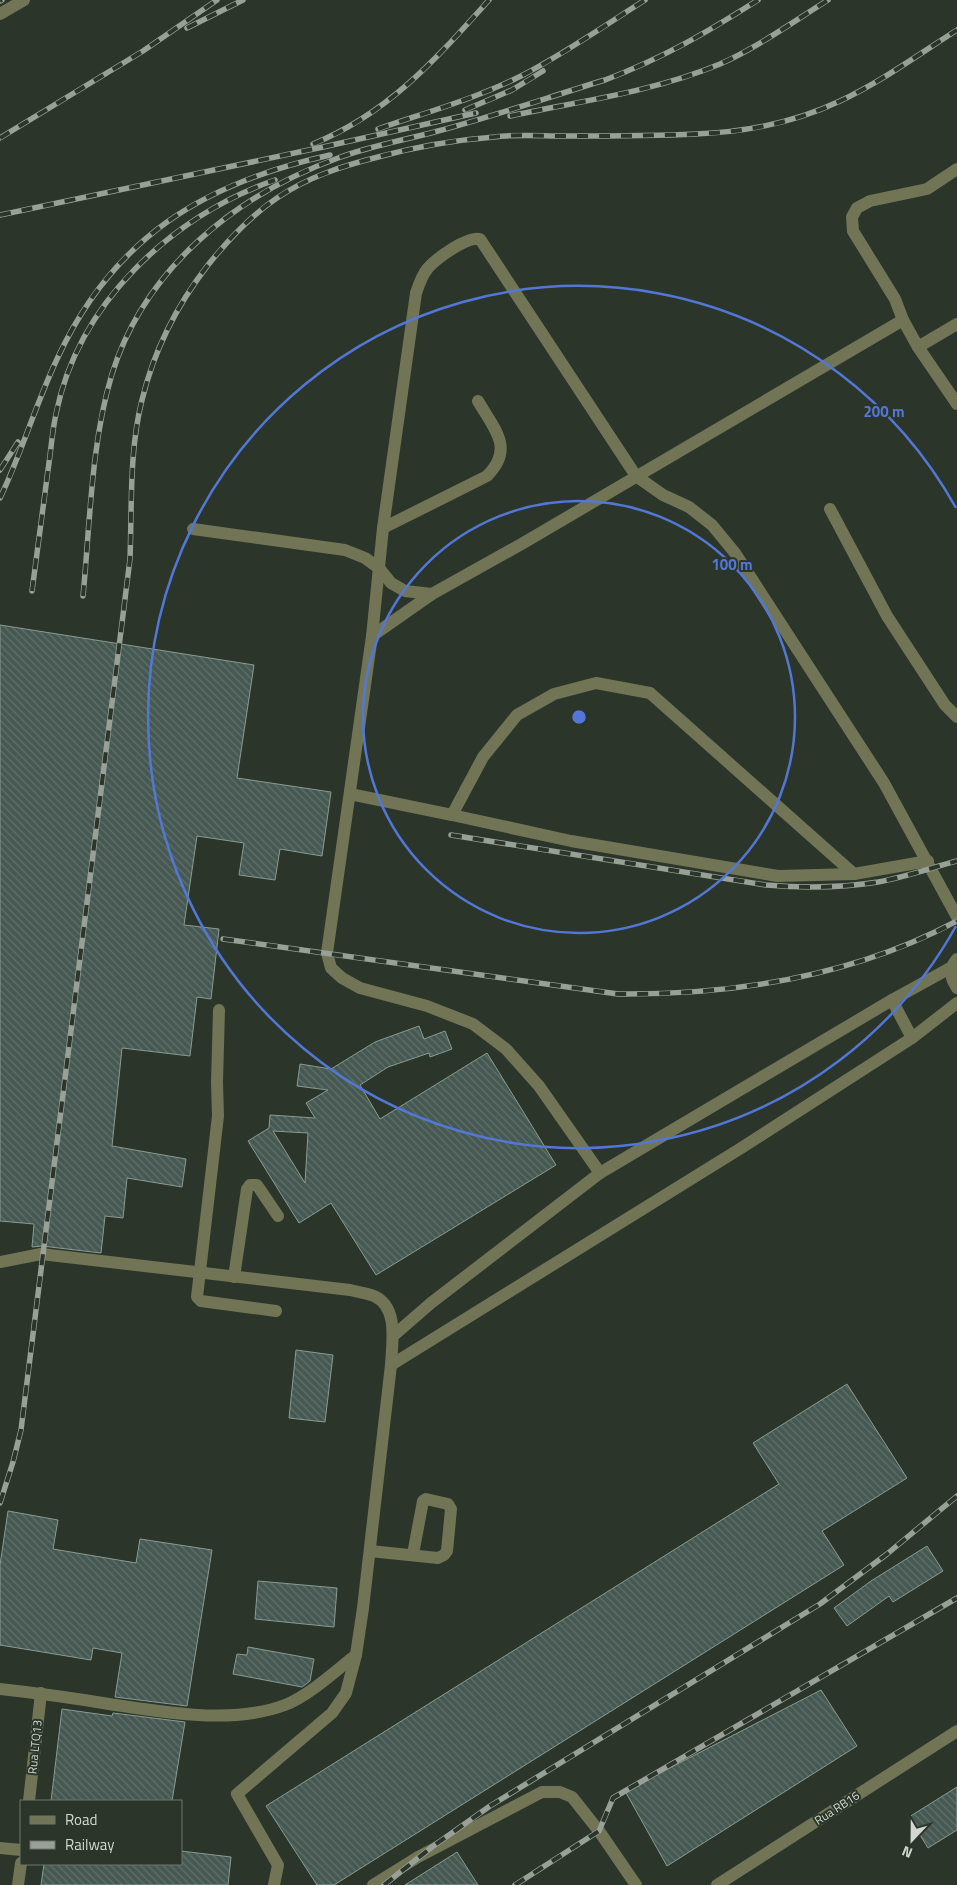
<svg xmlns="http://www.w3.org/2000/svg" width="957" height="1885" font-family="'Titillium Web',sans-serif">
<defs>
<pattern id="building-back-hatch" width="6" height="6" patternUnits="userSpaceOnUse" patternTransform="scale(1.25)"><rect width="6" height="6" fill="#465852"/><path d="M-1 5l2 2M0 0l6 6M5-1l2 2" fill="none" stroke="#606f6a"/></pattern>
</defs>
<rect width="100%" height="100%" fill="#2b352a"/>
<g fill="url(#building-back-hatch)" stroke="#889c94" fill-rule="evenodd">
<path d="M0 625 254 665 237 778 331 792 322 856 280 849 275 880 239 875 244 843 197 836 184 925 219 929 211 999 197 997 190 1056 122 1048 112 1146 186 1159 182 1187 127 1178 123 1218 105 1216 101 1253 42 1246 32 1247 34 1224 0 1221Z"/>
<path d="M419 1026 424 1039 445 1031 452 1049 430 1057 429 1053 388 1067 360 1085 380 1119 487 1053 556 1165 376 1275 331 1203 299 1223 248 1141 269 1128 270 1115 315 1118 306 1103 328 1090 297 1086 300 1064 331 1069 375 1042ZM273 1131 308 1133 305 1183Z"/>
<path d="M296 1350 333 1355 325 1422 289 1418Z"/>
<path d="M847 1384 907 1478 822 1531 844 1565 334 1885H317L266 1806 779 1484 753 1443Z"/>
<path d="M8 1511 58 1520 53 1549 136 1563 140 1539 212 1550 187 1706 115 1697 122 1653 93 1648 91 1660 0 1645V1565Z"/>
<path d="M927 1546 943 1571 893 1602 889 1596 847 1626 834 1608 871 1581Z"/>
<path d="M258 1581 337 1588 334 1627 255 1619Z"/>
<path d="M248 1647 314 1659 310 1681 302 1687 233 1674 237 1654 247 1655Z"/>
<path d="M821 1690 857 1746 667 1866 625 1791Z"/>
<path d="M62 1709 112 1716 113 1713 185 1722 172 1801H51Z"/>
<path d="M957 1787V1830L928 1848 909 1817Z"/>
<path d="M181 1851 231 1857 228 1885H41L44 1864H181Z"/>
<path d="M457 1852 478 1885H405Z"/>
</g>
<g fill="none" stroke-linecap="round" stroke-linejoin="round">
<g stroke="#717555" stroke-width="12">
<path d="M0 14 24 0"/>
<path d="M957 169 927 189 870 201 857 208 852 217 853 231 895 299 903 320 918 347 957 404"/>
<path d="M918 347 957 324"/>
<path d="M830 509 887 616 945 705 957 717"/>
<path d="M383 528 487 476C515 448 494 429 478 401"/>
<path d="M193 529 345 550 365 558 379 568 391 583 405 591 432 594"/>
<path d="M372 636 432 594 525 542 903 320"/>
<path d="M350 794 452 815 483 757 517 715 554 694 596 683 650 693 854 874"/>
<path d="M452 815 571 841 778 876 854 874 928 861"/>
<path d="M957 959C949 968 950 978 957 988"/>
<path d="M892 1000 912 1038"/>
<path d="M219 1010 217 1082 218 1116 197 1297 201 1301 276 1311"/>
<path d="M600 1173 539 1086 506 1049 473 1024 427 1006 360 988 342 978 331 968 327 953 372 636 383 528 416 293C419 284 422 275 428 268 437 258 467 236 480 239L636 476 663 495 689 507 712 525 735 553 884 783 957 917"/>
<path d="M0 1262 41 1254 350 1290C358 1292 367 1293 374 1296 399 1307 392 1343 391 1365L363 1608 356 1655 346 1693 332 1713 237 1794 278 1865 274 1885"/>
<path d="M234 1277 247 1189 250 1185H257L278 1216"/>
<path d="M393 1336 431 1303 600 1173 892 1000 952 967"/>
<path d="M391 1365 738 1150 912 1038 957 1003"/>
<path d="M370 1551 438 1558 444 1555 447 1551 451 1509 448 1504 426 1499 423 1501 413 1554"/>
<path d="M0 1689C36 1693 73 1698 109 1704 164 1712 232 1725 285 1705 310 1695 335 1671 356 1655"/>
<path d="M29 1801 41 1693"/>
<path d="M0 1848 21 1850"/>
<path d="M18 1885 21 1863"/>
<path d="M373 1885 418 1857 542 1792H560L572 1797 599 1831 636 1885"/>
<path d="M717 1885 957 1731"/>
</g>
<defs>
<g id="rail">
<path d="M0 1 2 0"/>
<path d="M187 28 243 0"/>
<path d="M465 110 512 90 543 71"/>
<path d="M510 116C581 101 653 92 720 64 758 47 793 22 828 0"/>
<path d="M378 129C427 112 475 99 521 76 564 54 604 26 645 0"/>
<path d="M0 138 143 51 217 0"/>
<path d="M313 144C389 113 436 59 489 0"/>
<path d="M0 215 323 147 476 113"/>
<path d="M0 470 18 442"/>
<path d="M0 498C22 452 36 403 58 357 114 237 204 183 330 155"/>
<path d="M32 591C37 551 43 510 48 470 51 451 52 432 56 414 78 303 172 216 275 180"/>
<path d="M83 596C90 524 91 443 112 374 145 268 236 195 338 158 370 146 405 140 438 131 494 116 549 97 605 80 663 58 706 33 758 0"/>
<path d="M451 835 766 885C804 888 841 888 878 882 905 877 931 868 957 861"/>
<path d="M223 939 618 994C734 995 854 976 957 921"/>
<path d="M0 1503 13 1462 21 1430 130 559C132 507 129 451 142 400 154 350 177 305 208 265 228 240 250 216 277 198 308 177 342 166 378 157 415 147 455 140 494 137 517 134 541 136 565 136 609 136 652 136 696 134 746 132 794 123 840 101 881 82 919 54 957 30"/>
<path d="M384 1885 432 1847 490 1806 820 1604 887 1554 957 1496"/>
<path d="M515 1885 599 1831 613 1798 957 1598"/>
</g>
</defs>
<use href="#rail" stroke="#98a097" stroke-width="5.5"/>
<use href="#rail" stroke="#2b352a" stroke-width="4" stroke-dasharray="11" stroke-linecap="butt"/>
</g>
<g fill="none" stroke="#5377d6" stroke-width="2.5">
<circle cx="579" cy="717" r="216"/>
<path d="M956 926A431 431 0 1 1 956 508"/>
</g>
<g text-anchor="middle" stroke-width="4" stroke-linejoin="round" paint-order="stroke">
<g font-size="12" fill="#d2d8d1" stroke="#2b352a">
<text transform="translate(35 1747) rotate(-84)" y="4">Rua LTQ13</text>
<text transform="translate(837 1808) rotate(-33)" y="4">Rua RB16</text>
</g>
</g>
<circle cx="579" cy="717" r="8" fill="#5377d6" stroke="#2b352a" stroke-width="2.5"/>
<g font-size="15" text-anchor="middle" font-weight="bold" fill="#5377d6" stroke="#2b352a" stroke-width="4" stroke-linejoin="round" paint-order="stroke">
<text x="884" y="417">200 m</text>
<text x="732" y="570">100 m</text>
</g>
<rect x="20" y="1800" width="162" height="65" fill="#2b352a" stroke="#6e766d"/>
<rect x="30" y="1816" width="25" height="8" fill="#717555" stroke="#6e766d"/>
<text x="65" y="1825" font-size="15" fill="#d2d8d1">Road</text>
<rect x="30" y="1841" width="25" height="8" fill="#98a097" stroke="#6e766d"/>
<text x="65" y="1850" font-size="15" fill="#d2d8d1">Railway</text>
<g transform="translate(912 1840) rotate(202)" stroke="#2b352a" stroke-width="4" paint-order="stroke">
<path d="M0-4L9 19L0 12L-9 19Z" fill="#d2d8d1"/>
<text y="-8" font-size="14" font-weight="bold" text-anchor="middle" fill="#d2d8d1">N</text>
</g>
</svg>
